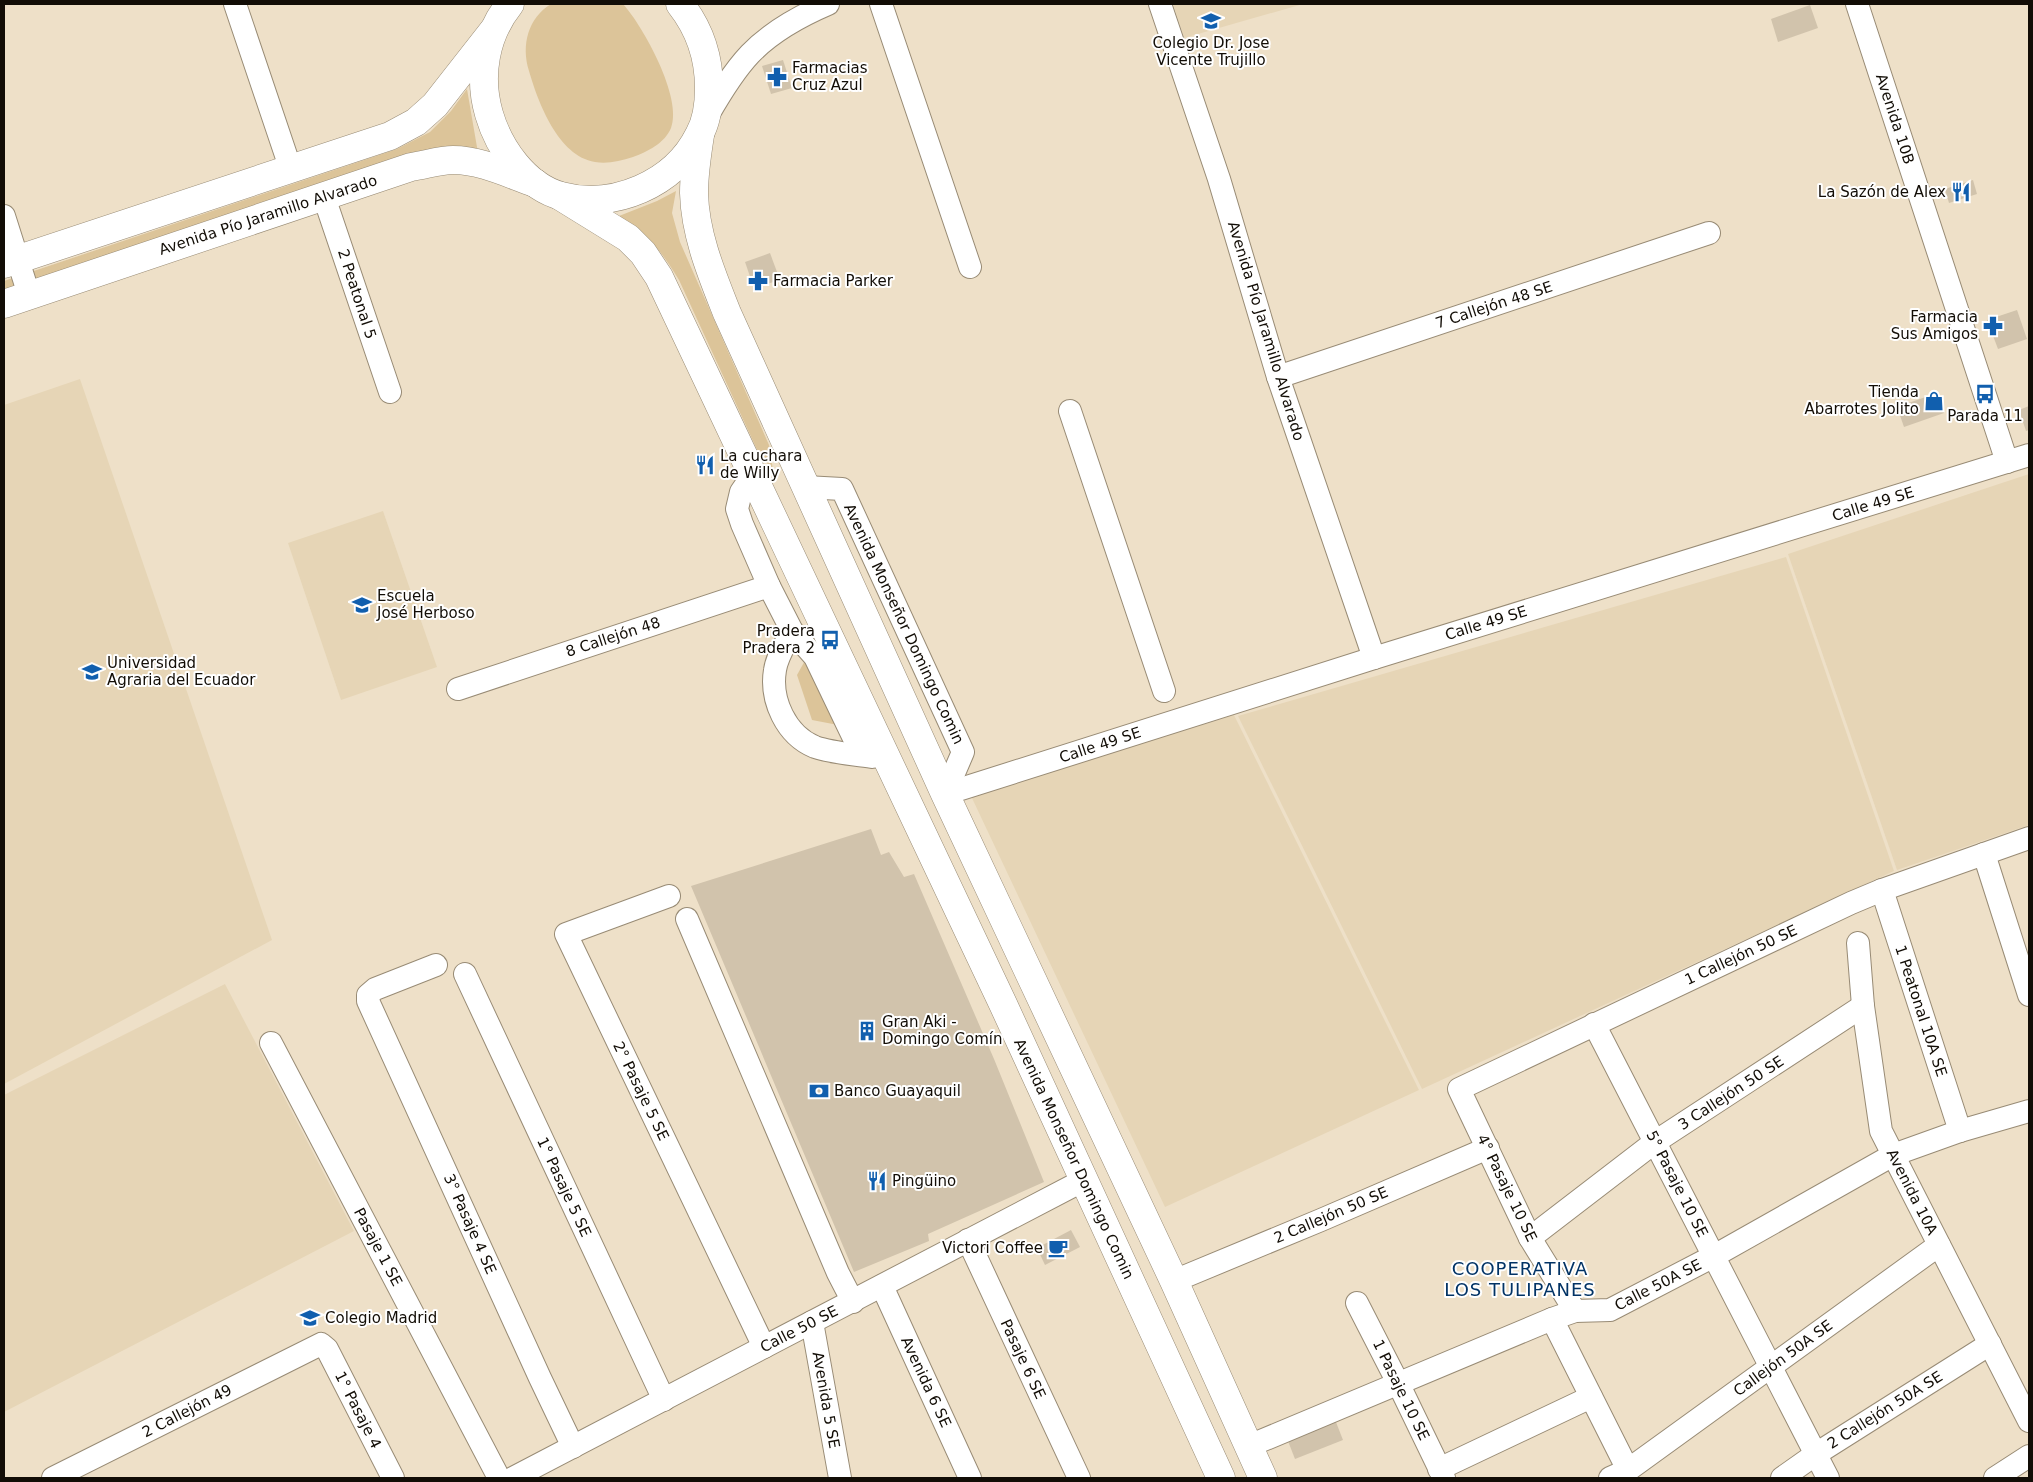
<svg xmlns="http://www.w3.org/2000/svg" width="2033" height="1482" font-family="'DejaVu Sans',sans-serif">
<rect width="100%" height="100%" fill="#eee0c8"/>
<g fill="#e6d5b6">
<path d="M1173 4H1303L1184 38Z"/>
<path d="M80 379 272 940 4 1084V405Z"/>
<path d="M2029 474V825L1897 870 1788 554Z"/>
<path d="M383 511 437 667 341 700 288 543Z"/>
<path d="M1786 557 1894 871 1422 1089 1238 716Z"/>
<path d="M1234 715 1419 1090 1165 1207 971 796Z"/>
<path d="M225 984 354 1231 4 1412V1095Z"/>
</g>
<g fill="#dcc499">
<path d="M551 4H623C643 26 683 98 671 128 665 143 647 152 633 157 620 161 608 164 595 162 558 156 538 102 529 71 521 45 528 18 551 4Z"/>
<path d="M467 89 478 153 4 292V281L397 149 430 132 451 111Z"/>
<path d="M676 191 672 213 680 242 769 445 773 470 759 454 679 280C660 249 650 237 619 216L657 201Z"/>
<path d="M807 657 838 725 812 720 797 675Z"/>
</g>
<g fill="#d1c3ac">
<path d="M1810 5 1818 28 1778 42 1771 19Z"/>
<path d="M783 60 792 88 771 94 762 66Z"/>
<path d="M1973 180 1977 194 1949 203 1945 189Z"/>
<path d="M770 253 780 280 754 288 745 262Z"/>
<path d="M2017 310 2027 339 1998 349 1987 320Z"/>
<path d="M1937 393 1944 413 1904 427 1897 407Z"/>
<path d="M2029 406V430L2026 431 2019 410Z"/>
<path d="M871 829 881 855 889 852 904 877 914 874 994 1059 1044 1182 928 1234 929 1241 854 1272 691 886Z"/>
<path d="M1071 1230 1080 1247 1045 1265 1037 1248Z"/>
<path d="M1334 1417 1343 1440 1295 1459 1286 1436Z"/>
</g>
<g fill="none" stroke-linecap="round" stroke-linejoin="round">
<defs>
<g id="minor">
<path d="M235 4 291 170"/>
<path d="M881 4 970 267"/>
<path d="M1160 4 1219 179 1278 377 1374 658"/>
<path d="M1857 4 2007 462"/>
<path d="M708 115C720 94 733 72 750 54 771 32 800 16 828 4"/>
<path d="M324 197 390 392"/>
<path d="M4 216 29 295"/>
<path d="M1278 377 1709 233"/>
<path d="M1070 411 1164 691"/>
<path d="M752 476 741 492 737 509 742 524 769 586 792 631 815 657 862 755"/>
<path d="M805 487 842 489 963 752 945 794"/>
<path d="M792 631C786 643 777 656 775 670 770 700 786 735 815 747 832 753 854 754 872 757"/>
<path d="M458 689 769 586"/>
<path d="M945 794 1374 658 2029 455"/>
<path d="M1984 854 2029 995"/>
<path d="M1882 890 1960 1131"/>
<path d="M669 896 566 934 764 1347"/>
<path d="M687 919 838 1273 853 1302"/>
<path d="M1858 943 1863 1006 1881 1131 2029 1421"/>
<path d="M436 965 375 989 368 995V1001L540 1378 573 1447"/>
<path d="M465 974 664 1400"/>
<path d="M1594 1024 1828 1478"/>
<path d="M271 1043 499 1478"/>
<path d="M1530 1238 1655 1142 1863 1006"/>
<path d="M968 1240 1079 1478"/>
<path d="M1174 1281 1321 1220 1488 1148"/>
<path d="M882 1286 970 1478"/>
<path d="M1357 1303 1398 1383 1444 1478"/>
<path d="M1575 1311 1530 1238 1459 1089 1851 903 1882 890 2029 838"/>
<path d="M1552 1319 1628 1470"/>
<path d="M812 1322 840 1478"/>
<path d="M1249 1446 1552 1319 1575 1311 1610 1310 1714 1256 1893 1155 1960 1131 2029 1111"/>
<path d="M1439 1469 1591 1397"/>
<path d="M53 1478 321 1344 327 1349 393 1478"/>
<path d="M513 1478 1084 1180"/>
<path d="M1610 1478 1628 1470 1939 1245"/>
<path d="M1782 1478 1816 1454 1990 1344"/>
<path d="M1995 1478 2029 1456"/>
</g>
<g id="major">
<path d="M510 4C485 35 478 76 489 114 499 148 525 186 561 196 613 210 675 184 699 135 707 121 709 103 709 88 709 57 699 28 680 4"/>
<path d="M700 135C697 154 694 174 694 193 695 235 712 275 727 313L945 794 1174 1281 1263 1478"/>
<path d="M560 196 628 238 643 253 659 277 1003 1004 1221 1478"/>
<path d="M4 264 390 136 416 122 435 105 493 31"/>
<path d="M4 304 411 167C425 165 440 160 453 160 481 160 509 174 535 183"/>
</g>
</defs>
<use href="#minor" stroke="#988b75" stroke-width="24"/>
<use href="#major" stroke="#988b75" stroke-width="29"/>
<use href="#minor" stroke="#fff" stroke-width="22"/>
<use href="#major" stroke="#fff" stroke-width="28"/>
</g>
<defs>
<symbol id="school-bare" viewBox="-9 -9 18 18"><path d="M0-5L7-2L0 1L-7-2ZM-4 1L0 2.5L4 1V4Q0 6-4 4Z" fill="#115fae" stroke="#fff" stroke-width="2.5" paint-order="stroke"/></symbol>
<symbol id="pharmacy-bare" viewBox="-9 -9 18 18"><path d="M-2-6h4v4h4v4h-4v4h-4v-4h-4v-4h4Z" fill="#115fae" stroke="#fff" stroke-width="2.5" paint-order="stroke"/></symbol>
<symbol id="restaurant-bare" viewBox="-9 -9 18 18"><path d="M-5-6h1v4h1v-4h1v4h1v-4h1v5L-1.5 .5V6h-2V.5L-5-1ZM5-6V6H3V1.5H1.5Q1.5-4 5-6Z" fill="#115fae" stroke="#fff" stroke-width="2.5" paint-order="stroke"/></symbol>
<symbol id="bus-bare" viewBox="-9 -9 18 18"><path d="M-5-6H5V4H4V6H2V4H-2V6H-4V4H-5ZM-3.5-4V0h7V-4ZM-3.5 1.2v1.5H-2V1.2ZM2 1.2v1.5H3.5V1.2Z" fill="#115fae" stroke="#fff" stroke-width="2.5" paint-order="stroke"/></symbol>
<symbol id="shop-bare" viewBox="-9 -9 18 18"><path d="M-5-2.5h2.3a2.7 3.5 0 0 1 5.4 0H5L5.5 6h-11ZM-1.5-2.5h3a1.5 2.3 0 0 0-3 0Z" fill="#115fae" stroke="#fff" stroke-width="2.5" paint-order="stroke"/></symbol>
<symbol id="university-bare" viewBox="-9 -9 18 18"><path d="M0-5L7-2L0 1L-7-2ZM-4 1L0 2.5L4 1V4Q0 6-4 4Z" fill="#115fae" stroke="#fff" stroke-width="2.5" paint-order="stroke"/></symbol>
<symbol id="building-bare" viewBox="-9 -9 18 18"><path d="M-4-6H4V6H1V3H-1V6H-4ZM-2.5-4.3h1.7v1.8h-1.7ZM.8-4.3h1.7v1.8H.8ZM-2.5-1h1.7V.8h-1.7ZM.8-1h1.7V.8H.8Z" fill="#115fae" stroke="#fff" stroke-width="2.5" paint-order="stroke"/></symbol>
<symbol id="bank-bare" viewBox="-9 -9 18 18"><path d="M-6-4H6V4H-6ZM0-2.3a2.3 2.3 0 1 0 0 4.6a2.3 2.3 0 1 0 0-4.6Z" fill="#115fae" stroke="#fff" stroke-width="2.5" paint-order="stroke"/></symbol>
<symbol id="cafe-bare" viewBox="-9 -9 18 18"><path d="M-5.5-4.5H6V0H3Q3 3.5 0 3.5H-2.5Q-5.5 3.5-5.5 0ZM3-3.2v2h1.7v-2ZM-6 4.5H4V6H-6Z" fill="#115fae" stroke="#fff" stroke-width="2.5" paint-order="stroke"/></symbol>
</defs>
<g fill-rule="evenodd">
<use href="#school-bare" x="1197" y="7" width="28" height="28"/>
<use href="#pharmacy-bare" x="763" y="63" width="28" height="28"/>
<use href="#restaurant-bare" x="1947" y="178" width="28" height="28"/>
<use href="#pharmacy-bare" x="744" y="267" width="28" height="28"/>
<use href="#pharmacy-bare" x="1979" y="312" width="28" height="28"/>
<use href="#bus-bare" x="1971" y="380" width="28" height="28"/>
<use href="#shop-bare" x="1920" y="387" width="28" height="28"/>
<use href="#restaurant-bare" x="691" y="451" width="28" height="28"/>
<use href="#school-bare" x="348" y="591" width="28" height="28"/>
<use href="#bus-bare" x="816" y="626" width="28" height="28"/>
<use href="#university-bare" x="78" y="658" width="28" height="28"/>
<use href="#building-bare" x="853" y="1017" width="28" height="28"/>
<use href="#bank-bare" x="805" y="1077" width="28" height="28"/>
<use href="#restaurant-bare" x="863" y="1167" width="28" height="28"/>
<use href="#cafe-bare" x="1044" y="1234" width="28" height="28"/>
<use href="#school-bare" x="296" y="1304" width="28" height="28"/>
</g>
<g text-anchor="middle" stroke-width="4" stroke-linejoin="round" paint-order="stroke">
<g font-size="15" fill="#120d06" stroke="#fff" text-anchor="start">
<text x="1211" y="48" text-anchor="middle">Colegio Dr. Jose<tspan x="1211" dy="17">Vicente Trujillo</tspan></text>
<text x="792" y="73">Farmacias<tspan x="792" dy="17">Cruz Azul</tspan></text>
<text x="1946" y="197" text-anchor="end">La Sazón de Alex</text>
<text x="773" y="286">Farmacia Parker</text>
<text x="1978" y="322" text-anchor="end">Farmacia<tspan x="1978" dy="17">Sus Amigos</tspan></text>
<text x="1919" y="397" text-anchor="end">Tienda<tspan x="1919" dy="17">Abarrotes Jolito</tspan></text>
<text x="1985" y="421" text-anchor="middle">Parada 11</text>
<text x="720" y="461">La cuchara<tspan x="720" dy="17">de Willy</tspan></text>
<text x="377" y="601">Escuela<tspan x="377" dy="17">José Herboso</tspan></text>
<text x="815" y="636" text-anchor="end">Pradera<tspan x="815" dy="17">Pradera 2</tspan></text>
<text x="107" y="668">Universidad<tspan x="107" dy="17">Agraria del Ecuador</tspan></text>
<text x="882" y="1027">Gran Aki -<tspan x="882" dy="17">Domingo Comín</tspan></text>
<text x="834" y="1096">Banco Guayaquil</text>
<text x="892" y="1186">Pingüino</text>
<text x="1043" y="1253" text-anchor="end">Victori Coffee</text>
<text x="325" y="1323">Colegio Madrid</text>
</g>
<g font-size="15" fill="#120d06" stroke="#fff">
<text transform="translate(1895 119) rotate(72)" y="5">Avenida 10B</text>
<text transform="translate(268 215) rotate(-18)" y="5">Avenida Pío Jaramillo Alvarado</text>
<text transform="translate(357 294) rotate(72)" y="5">2 Peatonal 5</text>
<text transform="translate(1494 305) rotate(-18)" y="5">7 Callejón 48 SE</text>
<text transform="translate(1266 331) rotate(73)" y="5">Avenida Pío Jaramillo Alvarado</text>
<text transform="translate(1873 504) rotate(-17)" y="5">Calle 49 SE</text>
<text transform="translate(1486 623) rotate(-17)" y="5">Calle 49 SE</text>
<text transform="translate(904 624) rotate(65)" y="5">Avenida Monseñor Domingo Comin</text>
<text transform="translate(613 637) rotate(-18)" y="5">8 Callejón 48</text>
<text transform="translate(1100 745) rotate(-18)" y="5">Calle 49 SE</text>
<text transform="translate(1741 955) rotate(-25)" y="5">1 Callejón 50 SE</text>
<text transform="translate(1921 1011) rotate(72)" y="5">1 Peatonal 10A SE</text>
<text transform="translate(641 1091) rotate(64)" y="5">2° Pasaje 5 SE</text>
<text transform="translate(1731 1093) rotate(-33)" y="5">3 Callejón 50 SE</text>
<text transform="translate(1074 1159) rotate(65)" y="5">Avenida Monseñor Domingo Comin</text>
<text transform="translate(1677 1184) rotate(63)" y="5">5° Pasaje 10 SE</text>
<text transform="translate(564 1187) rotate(65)" y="5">1° Pasaje 5 SE</text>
<text transform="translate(1507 1188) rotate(64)" y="5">4° Pasaje 10 SE</text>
<text transform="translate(1912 1192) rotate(63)" y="5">Avenida 10A</text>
<text transform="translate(1331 1215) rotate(-23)" y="5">2 Callejón 50 SE</text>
<text transform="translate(470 1224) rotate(66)" y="5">3° Pasaje 4 SE</text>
<text transform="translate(378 1247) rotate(62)" y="5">Pasaje 1 SE</text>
<text transform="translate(1658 1285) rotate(-27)" y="5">Calle 50A SE</text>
<text transform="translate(799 1329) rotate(-27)" y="5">Calle 50 SE</text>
<text transform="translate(1783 1358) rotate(-36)" y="5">Callejón 50A SE</text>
<text transform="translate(1023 1359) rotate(65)" y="5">Pasaje 6 SE</text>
<text transform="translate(926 1382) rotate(65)" y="5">Avenida 6 SE</text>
<text transform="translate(1401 1390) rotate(64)" y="5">1 Pasaje 10 SE</text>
<text transform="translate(826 1400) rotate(80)" y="5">Avenida 5 SE</text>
<text transform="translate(358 1410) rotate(63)" y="5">1° Pasaje 4</text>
<text transform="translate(1885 1410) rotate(-32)" y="5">2 Callejón 50A SE</text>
<text transform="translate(187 1411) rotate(-27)" y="5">2 Callejón 49</text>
</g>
<g font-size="18" letter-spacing="1" fill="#023365" stroke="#fff">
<text x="1520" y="1275">COOPERATIVA<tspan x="1520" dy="21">LOS TULIPANES</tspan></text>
</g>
</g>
<rect width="2033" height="1482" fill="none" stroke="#120d06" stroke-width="10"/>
</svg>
